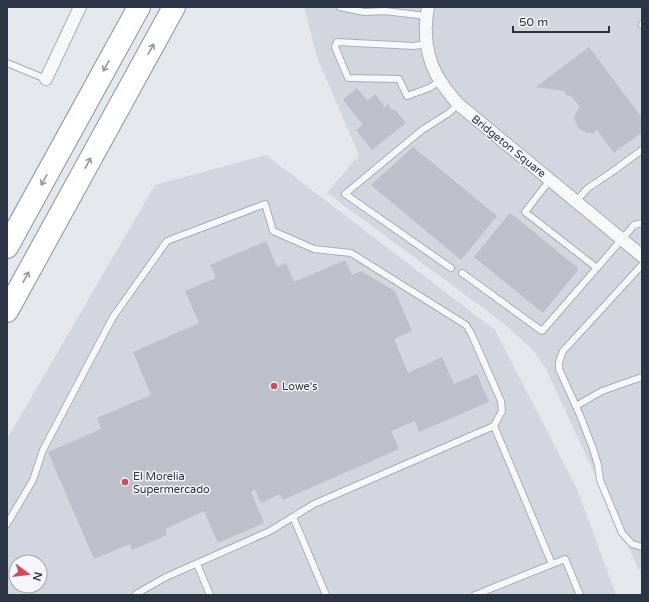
<svg xmlns="http://www.w3.org/2000/svg" width="649" height="602" font-family="'Varela Round',sans-serif">
<rect width="100%" height="100%" fill="#e4e7ec"/>
<g fill="#d2d6de" fill-rule="evenodd">
<path d="M304 7H642V576L546 369 532 349 502 322 327 193 359 155 317 57Z"/>
<path d="M266 155 495 330 578 491 616 595H7V439L155 185ZM16 562H40V586H16Z"/>
</g>
<g fill="#bbc0ca">
<path d="M589 47 642 118V132L614 153 597 130 593 133H587L578 128 574 118 577 111 580 107 571 96 565 95V91L536 87Z"/>
<path d="M357 88 368 101 375 94 385 107 388 104 392 110H395L406 123 372 150 356 130 363 125 343 100Z"/>
<path d="M413 147 497 216 461 260 371 185Z"/>
<path d="M509 214H512L578 268V270L543 313 474 257Z"/>
<path d="M266 241 277 267 286 263 294 282 345 260 352 275 361 271 395 291 412 331 394 339 408 373 442 357 454 384 477 374 489 402 419 432 415 421 391 431 399 449 283 500 280 494 261 503 255 489 251 492 264 523 218 543 204 511 165 529 167 535 132 550 130 544 94 559 48 452 101 429 97 418 151 395 133 352 199 323 185 291 216 278 210 265Z"/>
</g>
<g fill="none" stroke-linecap="round" stroke-linejoin="round">
<defs>
<g id="lane">
<path d="M340 7 364 12 385 11 426 16"/>
<path d="M642 24V25"/>
<path d="M426 44 414 46 337 42 335 47 348 78 399 79 407 96 429 88 440 81"/>
<path d="M7 63 46 79"/>
<path d="M550 180 525 212 597 268"/>
<path d="M576 201 588 188 609 174 642 150"/>
<path d="M642 265 563 351 559 362V369L580 415 593 449 598 465 600 480 622 533 632 544 642 547"/>
<path d="M451 268 345 194 422 130 449 113 458 104"/>
<path d="M462 273 542 331 629 231 634 225 642 223"/>
<path d="M576 406 602 391 642 377"/>
<path d="M293 517 326 595"/>
<path d="M7 524 33 480 43 450 113 317 167 241 265 204 273 231 314 249 351 253 466 325 471 333 501 401 502 411 494 426"/>
<path d="M197 564 210 595"/>
<path d="M136 594 166 577 270 531 314 504 494 426 552 564"/>
<path d="M475 595 565 559 580 595"/>
</g>
<g id="street">
<path d="M428 7C423 32 426 60 441 82 446 90 452 97 458 104L642 256"/>
<path d="M46 79 80 7"/>
</g>
<g id="highway">
<path d="M7 247 139 7"/>
<path d="M7 311 174 7"/>
</g>
</defs>
<use href="#lane" stroke="#a9aeb7" stroke-width="8"/>
<use href="#street" stroke="#a9aeb7" stroke-width="14"/>
<use href="#highway" stroke="#8b94a3" stroke-width="24"/>
<use href="#lane" stroke="#f7f8fa" stroke-width="6"/>
<use href="#street" stroke="#f7f8fa" stroke-width="12"/>
<use href="#highway" stroke="#fff" stroke-width="22"/>
</g>
<defs><path id="oneway-shaft" d="M-6 0H5M1.5-3L5.5 0L1.5 3" fill="none" stroke-width="1.6" stroke-linecap="round" stroke-linejoin="round"/></defs>
<g stroke="#959aa2">
<use href="#oneway-shaft" transform="translate(151 49) rotate(-61)"/>
<use href="#oneway-shaft" transform="translate(106 66) rotate(119)"/>
<use href="#oneway-shaft" transform="translate(88 163) rotate(-61)"/>
<use href="#oneway-shaft" transform="translate(44 180) rotate(119)"/>
<use href="#oneway-shaft" transform="translate(26 277) rotate(-61)"/>
</g>
<g fill="#d1495b" stroke="#f4f6f9" stroke-width="1.5">
<circle cx="274" cy="386" r="4"/>
<circle cx="125" cy="482" r="4"/>
</g>
<g text-anchor="middle" stroke-width="3" stroke-linejoin="round" paint-order="stroke">
<g font-size="11" fill="#2b3445" stroke="#f4f6f9">
<text transform="translate(509 146) rotate(39)" y="4">Bridgeton Square</text>
</g>
<g font-size="11" fill="#2b3445" stroke="#f4f6f9" text-anchor="start">
<text x="282" y="390">Lowe's</text>
<text x="133" y="480">El Morelia<tspan x="133" dy="13">Supermercado</tspan></text>
</g>
</g>
<rect width="649" height="602" fill="none" stroke="#2b3445" stroke-width="16"/>
<g transform="translate(28 574) rotate(105)"><circle r="19" fill="#f4f6f9" stroke="#a4a8b1"/>
<path d="M0-3L7 15L0 10L-7 15Z" fill="#d1495b"/>
<text y="-6" font-size="11" font-weight="bold" text-anchor="middle" fill="#2b3445">N</text>
</g>
<path d="M513 26v6h96v-6" fill="none" stroke="#2b3445" stroke-width="2"/>
<text x="519" y="26" font-size="12" fill="#2b3445" stroke="#f4f6f9" stroke-width="3" paint-order="stroke">50 m</text>
</svg>
